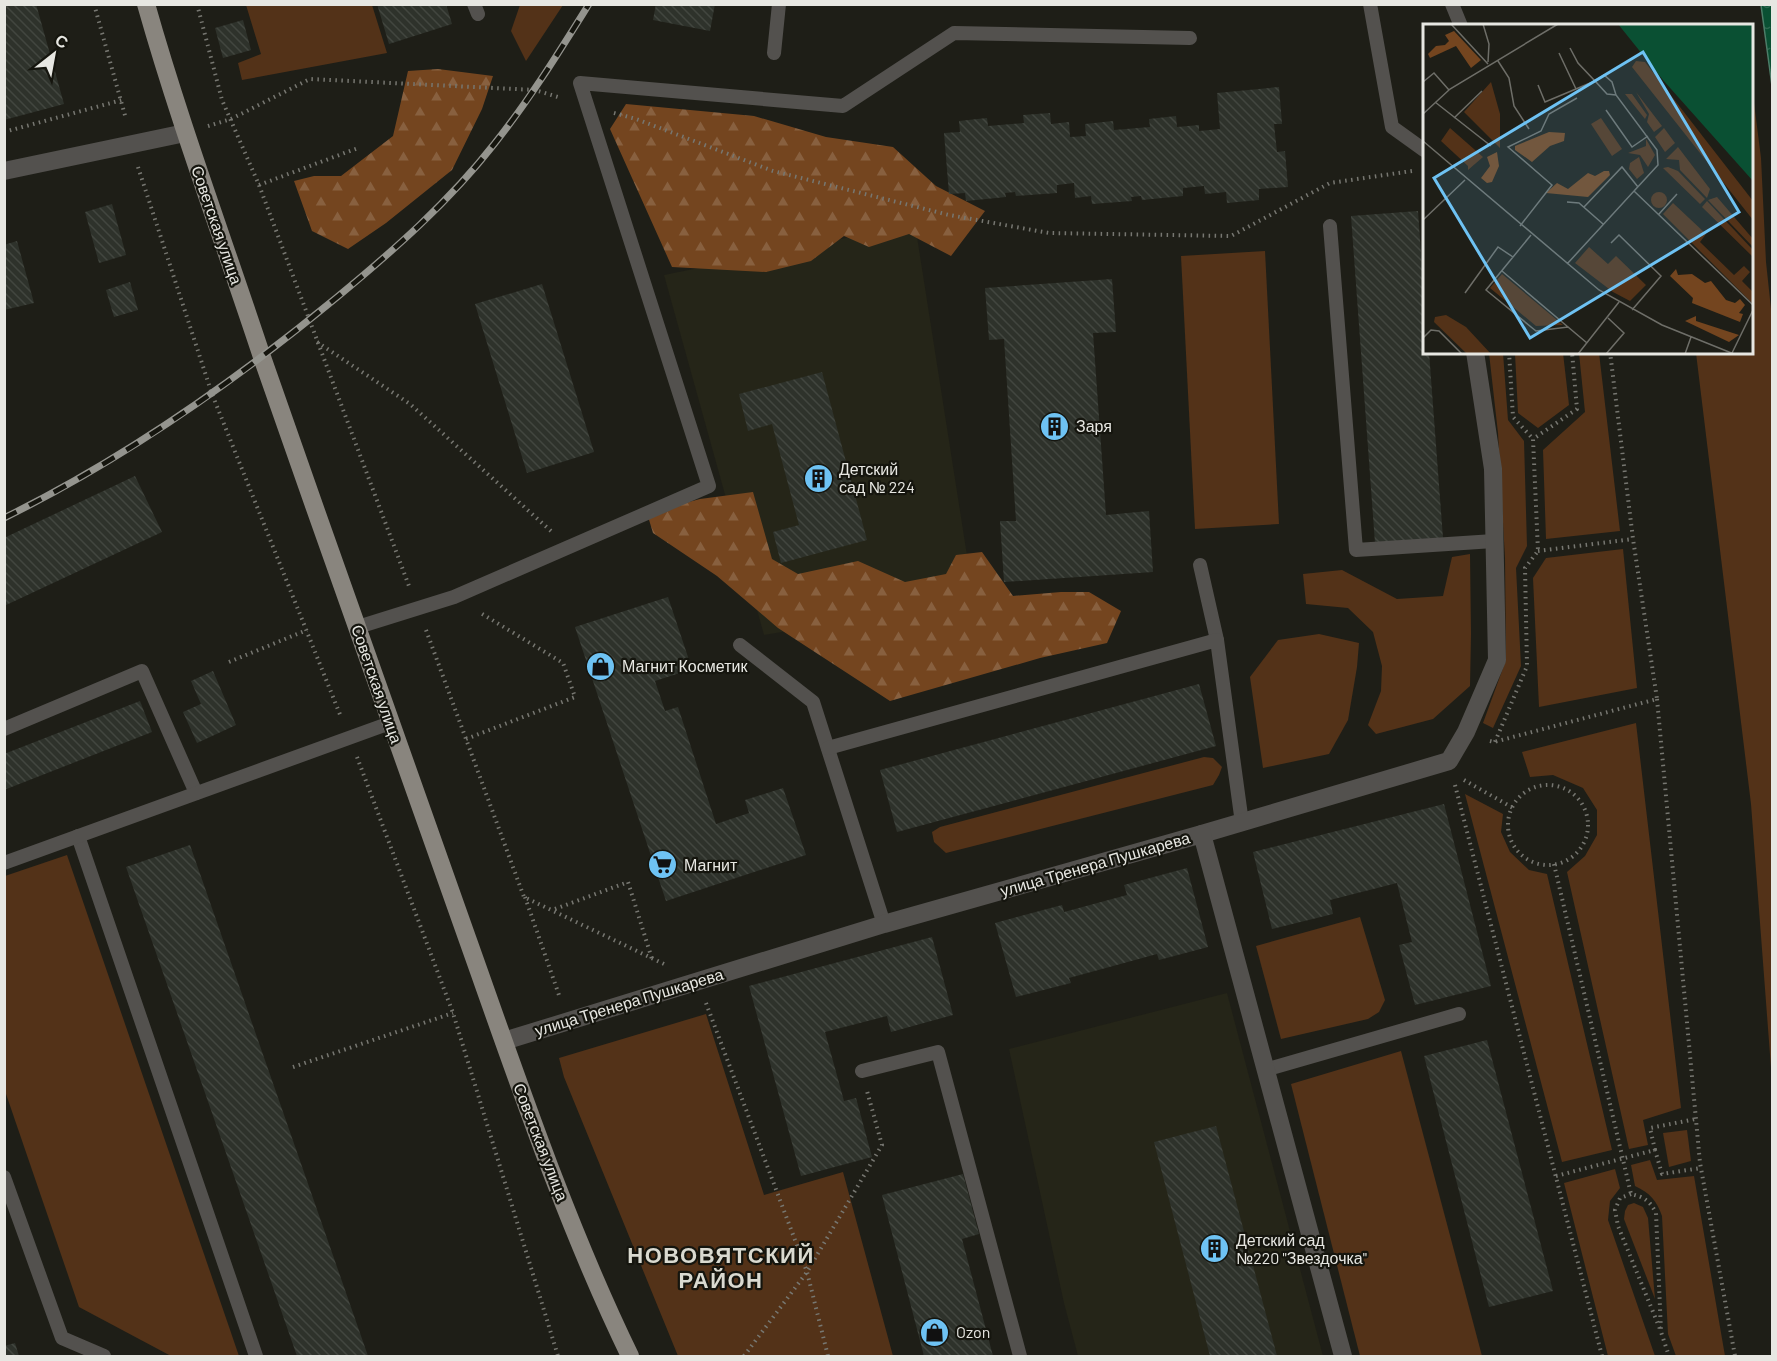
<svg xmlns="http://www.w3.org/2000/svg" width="1777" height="1361" font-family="Barlow,sans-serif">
<defs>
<pattern id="forest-firs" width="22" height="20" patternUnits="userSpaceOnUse" patternTransform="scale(1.5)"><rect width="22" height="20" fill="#74451f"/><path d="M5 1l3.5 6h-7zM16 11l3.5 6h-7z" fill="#88603f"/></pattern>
<pattern id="water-ripples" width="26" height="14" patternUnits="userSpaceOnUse" patternTransform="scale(1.5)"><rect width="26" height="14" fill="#0a5033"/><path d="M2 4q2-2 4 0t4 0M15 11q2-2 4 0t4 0" fill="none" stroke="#2e6950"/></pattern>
<pattern id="building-back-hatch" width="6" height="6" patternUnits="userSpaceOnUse" patternTransform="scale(1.5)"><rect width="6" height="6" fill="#2e322b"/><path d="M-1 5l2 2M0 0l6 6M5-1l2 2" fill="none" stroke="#42463f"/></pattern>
</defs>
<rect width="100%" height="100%" fill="#1e1e17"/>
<g fill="#252518">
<path d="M915 224 974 600 764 635 664 275Z"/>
<path d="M1227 993 1323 1356H1078L1064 1303 1009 1049Z"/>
</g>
<g fill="#533218">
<path d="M246 5H372L387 53 242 80 238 63 261 54Z"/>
<path d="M520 5H563L526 61 511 31Z"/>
<path d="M1752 87 1761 158 1766 262 1772 318V1081L1751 804 1696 353 1752 352Z"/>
<path d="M1265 251 1279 524 1195 529 1181 256Z"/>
<path d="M1489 353H1503L1508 420 1524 441 1527 546 1516 568 1521 666 1493 728 1483 723 1506 660 1505 558 1498 433Z"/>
<path d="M1515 353H1563L1569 405 1538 428 1518 413Z"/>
<path d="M1579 353H1599L1620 531 1546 539 1543 450 1585 412Z"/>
<path d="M1623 549 1637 688 1539 707 1533 578 1546 558Z"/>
<path d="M1470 554 1471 634 1470 686 1433 719 1376 734 1368 725 1381 691 1382 666 1373 632 1348 608 1306 604 1303 574 1342 570 1397 599 1443 596 1452 557Z"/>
<path d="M1319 634 1359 643 1357 667 1348 720 1329 754 1263 768 1250 677 1278 640Z"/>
<path d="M1636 723 1681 1108 1643 1120 1648 1145 1629 1149 1567 872 1585 856 1597 835V810L1583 788 1553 775 1530 777 1522 752Z"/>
<path d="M1204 757 1213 758 1222 767 1219 775 1213 785 946 853 934 842 932 832 940 827Z"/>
<path d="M1465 794 1503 814 1501 832 1510 852 1529 870 1547 874 1612 1150 1562 1162Z"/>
<path d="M67 855 239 1356H171L79 1307 5 1091V876Z"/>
<path d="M1360 917 1385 1000 1379 1012 1368 1019 1281 1039 1256 946Z"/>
<path d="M706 1014 764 1195 843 1172 893 1356H678L564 1077 559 1058Z"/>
<path d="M1401 1051 1482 1356H1360L1291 1084Z"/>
<path d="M1687 1130 1691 1161 1669 1167 1663 1133Z"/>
<path d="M1650 1160 1657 1180 1694 1176 1725 1356H1676L1668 1334 1662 1216C1657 1201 1650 1193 1635 1186L1631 1165Z"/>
<path d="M1615 1169 1620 1188 1610 1201 1608 1220 1655 1356H1608L1564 1183Z"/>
<path d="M1634 1203 1643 1207 1648 1218 1655 1299 1624 1219 1625 1211 1628 1205Z"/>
</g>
<g fill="url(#forest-firs)">
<path d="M438 69 493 76 482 109 452 170 386 223 348 249 312 231 294 181 314 176H341L393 136 408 71Z"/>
<path d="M626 104 754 116 826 137 893 147 936 186 985 211 951 256 909 234 869 247 844 236 811 261 766 272 672 267 610 129Z"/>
<path d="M753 492 772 559 798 574 858 561 905 582 946 574 956 555 982 552 1013 596 1061 592H1089L1121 611 1107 643 1040 658 890 701 778 628 717 576 653 533 647 513 700 499Z"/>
</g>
<path fill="url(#water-ripples)" stroke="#4c7d68" stroke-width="1.5" d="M1761 5H1772V86Z"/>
<g fill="url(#building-back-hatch)">
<path d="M4 4H36L64 104 4 120Z"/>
<path d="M377 4H446L452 24 389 44Z"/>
<path d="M656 4H715L710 31 653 20Z"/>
<path d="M243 20 251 50 223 58 215 28Z"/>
<path d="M1279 87 1282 124H1274L1277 152 1285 151 1288 187 1259 189V200L1227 203 1226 192 1205 194 1204 186 1183 188V196L1142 200 1141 196 1131 197 1132 201 1092 204 1091 196 1075 198 1074 183 1057 185V193L1016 196 1015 192 1005 193 1006 197 966 201 965 193 949 194 944 133 960 132 959 121 987 118 988 126 1024 123 1023 115 1050 113 1051 124 1069 122 1070 137 1086 136 1085 124 1113 121 1114 130 1150 127 1149 119 1176 116 1177 127 1199 125V131L1220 129 1217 93Z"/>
<path d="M112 204 126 255 99 263 85 212Z"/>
<path d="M1418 211 1424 296V352H1429L1443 538 1375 543 1351 216Z"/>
<path d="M17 241 34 303 4 310V245Z"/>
<path d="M1112 279 1116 332 1093 333 1106 515 1149 511 1153 572 1004 582 1000 521H1016L1004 339 989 340 985 288Z"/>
<path d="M130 282 138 310 114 317 106 290Z"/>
<path d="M542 284 594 452 527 473 475 304Z"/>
<path d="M822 372 867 540 781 563 773 532 799 525 772 424 748 431 739 394Z"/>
<path d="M135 476 162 532 4 606V538Z"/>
<path d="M668 597 692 669 655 681 665 711 678 707 716 824 749 813 745 800 783 788 806 855 666 901 575 627Z"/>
<path d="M213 671 236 725 197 743 183 712 201 704 191 681Z"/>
<path d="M1199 684 1216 746 897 832 880 770Z"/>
<path d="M140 701 152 732 4 790V754Z"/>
<path d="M1444 804 1491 986 1415 1005 1399 945 1412 942 1397 883 1330 900 1333 914 1272 929 1253 852Z"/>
<path d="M190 845 368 1356H297L126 867Z"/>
<path d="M1187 868 1208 947 1159 960 1157 954 1069 978 1071 983 1016 997 995 923 1062 905 1064 912 1127 895 1124 885Z"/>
<path d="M932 937 953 1015 891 1032 887 1016 825 1032 844 1101 856 1098 872 1157 801 1176 749 986Z"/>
<path d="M1487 1040 1553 1291 1489 1307 1424 1056Z"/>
<path d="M1216 1126 1277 1356H1210L1154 1142Z"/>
<path d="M963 1174 979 1234 962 1239 993 1356H924L882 1195Z"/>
<path d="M15 1343 19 1356H4V1346Z"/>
</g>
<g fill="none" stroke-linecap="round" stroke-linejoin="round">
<g stroke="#777771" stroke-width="4" stroke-dasharray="1.5 4.5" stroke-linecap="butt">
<path d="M94 4 126 119"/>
<path d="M197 4 222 100 259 185 409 586"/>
<path d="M614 113 636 119 773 171 949 215 1049 233 1231 236 1330 183 1412 171"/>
<path d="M208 126 231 119 310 79 535 90 561 98"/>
<path d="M4 132 122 100"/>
<path d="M138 167 212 394 341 717"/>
<path d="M259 185 358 148"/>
<path d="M317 342 410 404 551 531"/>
<path d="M1509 352 1513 417 1533 439"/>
<path d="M1538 551 1633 539"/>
<path d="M426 630 524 897 664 964"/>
<path d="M229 662 307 630"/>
<path d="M1657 699 1700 1163 1735 1356"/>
<path d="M466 739 575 697 563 663 479 612"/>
<path d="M1490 741 1494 742 1657 699 1633 539 1610 352"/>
<path d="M1495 742 1527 666 1525 568 1538 551 1533 439 1577 409 1572 352"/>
<path d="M357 757 453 1013 558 1356"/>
<path d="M1464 780 1513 808"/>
<path d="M1455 785 1602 1356"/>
<circle cx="1548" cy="825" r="40"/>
<path d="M1554 864 1631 1194C1644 1197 1650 1201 1656 1213L1661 1332 1669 1356"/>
<path d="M525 897 560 998"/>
<path d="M555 909 628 882 652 959"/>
<path d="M706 1003 807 1272 828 1356"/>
<path d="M293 1067 453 1013"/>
<path d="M1655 1150 1650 1128 1696 1119"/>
<path d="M1556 1176 1655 1150 1662 1174 1701 1168"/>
<path d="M1631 1194 1620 1198 1615 1210 1618 1226 1660 1329"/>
<path d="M744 1356 807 1272 882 1145 867 1091"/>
</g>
<g stroke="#53514e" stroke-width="14">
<path d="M474 4 478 14"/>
<path d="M1370 4 1392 127 1424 150"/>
<path d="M1452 4 1461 26"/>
<path d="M774 53 779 4"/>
<path d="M1330 226 1356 550 1494 541"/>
<path d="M1200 565 1217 640"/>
<path d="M358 627 454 597 709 486 580 83 843 106 954 33 1190 38"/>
<path d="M740 645 813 702 884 924"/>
<path d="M4 729 142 671 196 793"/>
<path d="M828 748 1217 640 1242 823"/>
<path d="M78 836 256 1356"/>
<path d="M4 863 390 723"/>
<path d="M1265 1070 1459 1014"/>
<path d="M862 1071 938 1052 1020 1356"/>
<path d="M4 1177 62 1338 104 1356"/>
</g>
<g stroke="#53514e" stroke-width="18">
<path d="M4 171 185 133"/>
<path d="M1202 834 1449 761 1466 732 1497 660 1493 469 1475 352"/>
<path d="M504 1041 884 924 1202 834 1343 1356"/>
</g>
<path stroke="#89857e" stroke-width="18" d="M146 4C180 124 223 239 262 357 329 549 397 741 465 932 516 1075 564 1220 630 1356"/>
<defs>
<path id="rail" d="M4 518C124 459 234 382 336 298 393 251 449 202 495 143 530 99 559 52 589 4"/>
</defs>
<use href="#rail" stroke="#94948e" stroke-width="7"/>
<use href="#rail" stroke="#15150e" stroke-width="4.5" stroke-dasharray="14" stroke-linecap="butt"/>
</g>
<defs>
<symbol id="building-disc" viewBox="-11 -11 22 22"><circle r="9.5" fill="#6ec2f3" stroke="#15150e"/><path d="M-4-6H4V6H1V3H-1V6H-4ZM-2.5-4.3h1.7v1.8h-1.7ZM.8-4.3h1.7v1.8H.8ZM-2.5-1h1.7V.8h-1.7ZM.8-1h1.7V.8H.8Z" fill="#111"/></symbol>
<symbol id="shop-disc" viewBox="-11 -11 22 22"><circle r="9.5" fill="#6ec2f3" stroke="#15150e"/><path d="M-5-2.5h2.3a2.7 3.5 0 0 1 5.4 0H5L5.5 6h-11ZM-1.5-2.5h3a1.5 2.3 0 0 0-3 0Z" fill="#111"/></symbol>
<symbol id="supermarket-disc" viewBox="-11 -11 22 22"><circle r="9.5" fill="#6ec2f3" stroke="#15150e"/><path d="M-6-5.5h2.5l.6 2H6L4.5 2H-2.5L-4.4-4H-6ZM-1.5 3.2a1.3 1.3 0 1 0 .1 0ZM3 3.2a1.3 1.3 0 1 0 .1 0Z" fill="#111"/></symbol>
</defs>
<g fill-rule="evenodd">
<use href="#building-disc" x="1038" y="410" width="33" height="33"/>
<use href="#building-disc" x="802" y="462" width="33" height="33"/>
<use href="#shop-disc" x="584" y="650" width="33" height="33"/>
<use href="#supermarket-disc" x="646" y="848" width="33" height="33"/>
<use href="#building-disc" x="1198" y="1232" width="33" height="33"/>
<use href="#shop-disc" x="918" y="1316" width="33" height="33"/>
</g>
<g text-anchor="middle" stroke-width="4.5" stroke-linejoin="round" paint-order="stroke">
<g font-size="16" fill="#e7e7e2" stroke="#15150e">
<text transform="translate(217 225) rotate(71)" y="6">Советская улица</text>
<text transform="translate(377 684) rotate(71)" y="6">Советская улица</text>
<text transform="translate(1095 864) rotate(-16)" y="6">улица Тренера Пушкарева</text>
<text transform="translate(629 1002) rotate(-17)" y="6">улица Тренера Пушкарева</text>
<text transform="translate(541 1142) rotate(69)" y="6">Советская улица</text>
</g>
<g font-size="16" fill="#e7e7e2" stroke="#15150e" text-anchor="start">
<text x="1076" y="432">Заря</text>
<text x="839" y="475">Детский<tspan x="839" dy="18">сад № 224</tspan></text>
<text x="622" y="672">Магнит Косметик</text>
<text x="684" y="871">Магнит</text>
<text x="1236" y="1246">Детский сад<tspan x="1236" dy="18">№220 "Звездочка"</tspan></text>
<text x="956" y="1338">Ozon</text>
</g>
<g font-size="22" font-weight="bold" letter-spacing="1.5" fill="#dadad0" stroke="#15150e">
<text x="721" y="1263">НОВОВЯТСКИЙ<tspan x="721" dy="25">РАЙОН</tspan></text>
</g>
</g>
<g transform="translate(1423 24)">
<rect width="330" height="330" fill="#1e1e17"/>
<path d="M213 37 222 38 330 177V196L209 43ZM68 58 77 90V124L41 88ZM213 68 239 102 231 108 224 98 226 90ZM202 70H209L224 91 222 95ZM178 94 199 125 189 132 168 100ZM27 104 60 133 45 146V142L18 117ZM241 104 252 119 242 128 232 113ZM223 115 232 131 225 143 217 131 205 129 223 122ZM255 123 287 165 284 174 257 146 256 136 243 135ZM216 133 221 149 214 155 206 145 207 139ZM245 143 255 147 282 175 277 180 240 144ZM228 176a8 8 0 1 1 16 0a8 8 0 1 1-16 0ZM294 173 330 215V223L285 176ZM284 177 330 226V233L279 183ZM250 179 283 210 277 218 311 251 321 242 327 248 319 257 330 268V280L240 190ZM166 223 185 240 193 232 223 261 207 277 190 268 152 239ZM79 250 140 301 113 302 67 264ZM23 291 43 303 68 330H44L11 298 12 293Z" fill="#533218"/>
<path d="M31 7 58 36 48 44 33 22 7 34 5 30 13 22 22 21 26 17 22 11ZM126 108 142 109 141 117 127 122 109 138 92 126V122ZM74 128 76 142 69 158 64 159 58 154 67 142 64 133ZM181 147H186L187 151 165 173 123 169 134 159 145 165 165 149 172 152ZM253 245 255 251 269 250 282 259 288 257 303 276 312 279 317 275 322 281 316 289 320 290 317 298 269 279 270 274 247 252ZM273 292V297L316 311 306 318 262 297Z" fill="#74451f"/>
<path d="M195 0H330V157L240 56Z" fill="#0a5033"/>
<path fill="none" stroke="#6e6e68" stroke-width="1.5" d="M28 0 65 40M60 0 66 20 65 38M147 24 155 39 172 57 181 51 189 58 193 71 234 126 235 141 211 167M136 29 153 65M75 37 86 54 91 82 106 105M0 58 11 49 26 66M115 61 122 78 172 57 184 70 193 71M12 78 68 122M183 86 209 123 225 112M0 90 27 65 135 0M31 94 59 67M0 117 176 266 239 301 311 330M144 178 156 179 180 200M161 183 199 143 215 163M236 190 254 170M0 196 42 156M97 202 129 161 85 123 118 107 126 90 154 74M108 211 63 266 113 307 145 303 164 319M188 219 196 211 238 252 209 286M144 240 211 167 330 281M79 247 145 303M42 269 75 223 90 233M0 314 8 306 16 307 39 330M309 329 330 286M155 330 196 278M183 330 201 309 185 294M262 330 268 313"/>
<path fill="#6ec2f3" fill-opacity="0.15" stroke="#6ec2f3" stroke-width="3" d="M220 28 316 188 107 314 11 154Z"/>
<rect width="330" height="330" fill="none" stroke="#e7e7e2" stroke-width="3"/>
</g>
<rect width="1777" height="1361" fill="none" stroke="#e7e7e2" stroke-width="12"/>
<g transform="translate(54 54) rotate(31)" stroke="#15150e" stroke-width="4.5" paint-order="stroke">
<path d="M0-4.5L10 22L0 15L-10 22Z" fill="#e7e7e2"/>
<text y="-9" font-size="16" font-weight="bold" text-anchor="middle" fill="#e7e7e2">С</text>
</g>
</svg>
